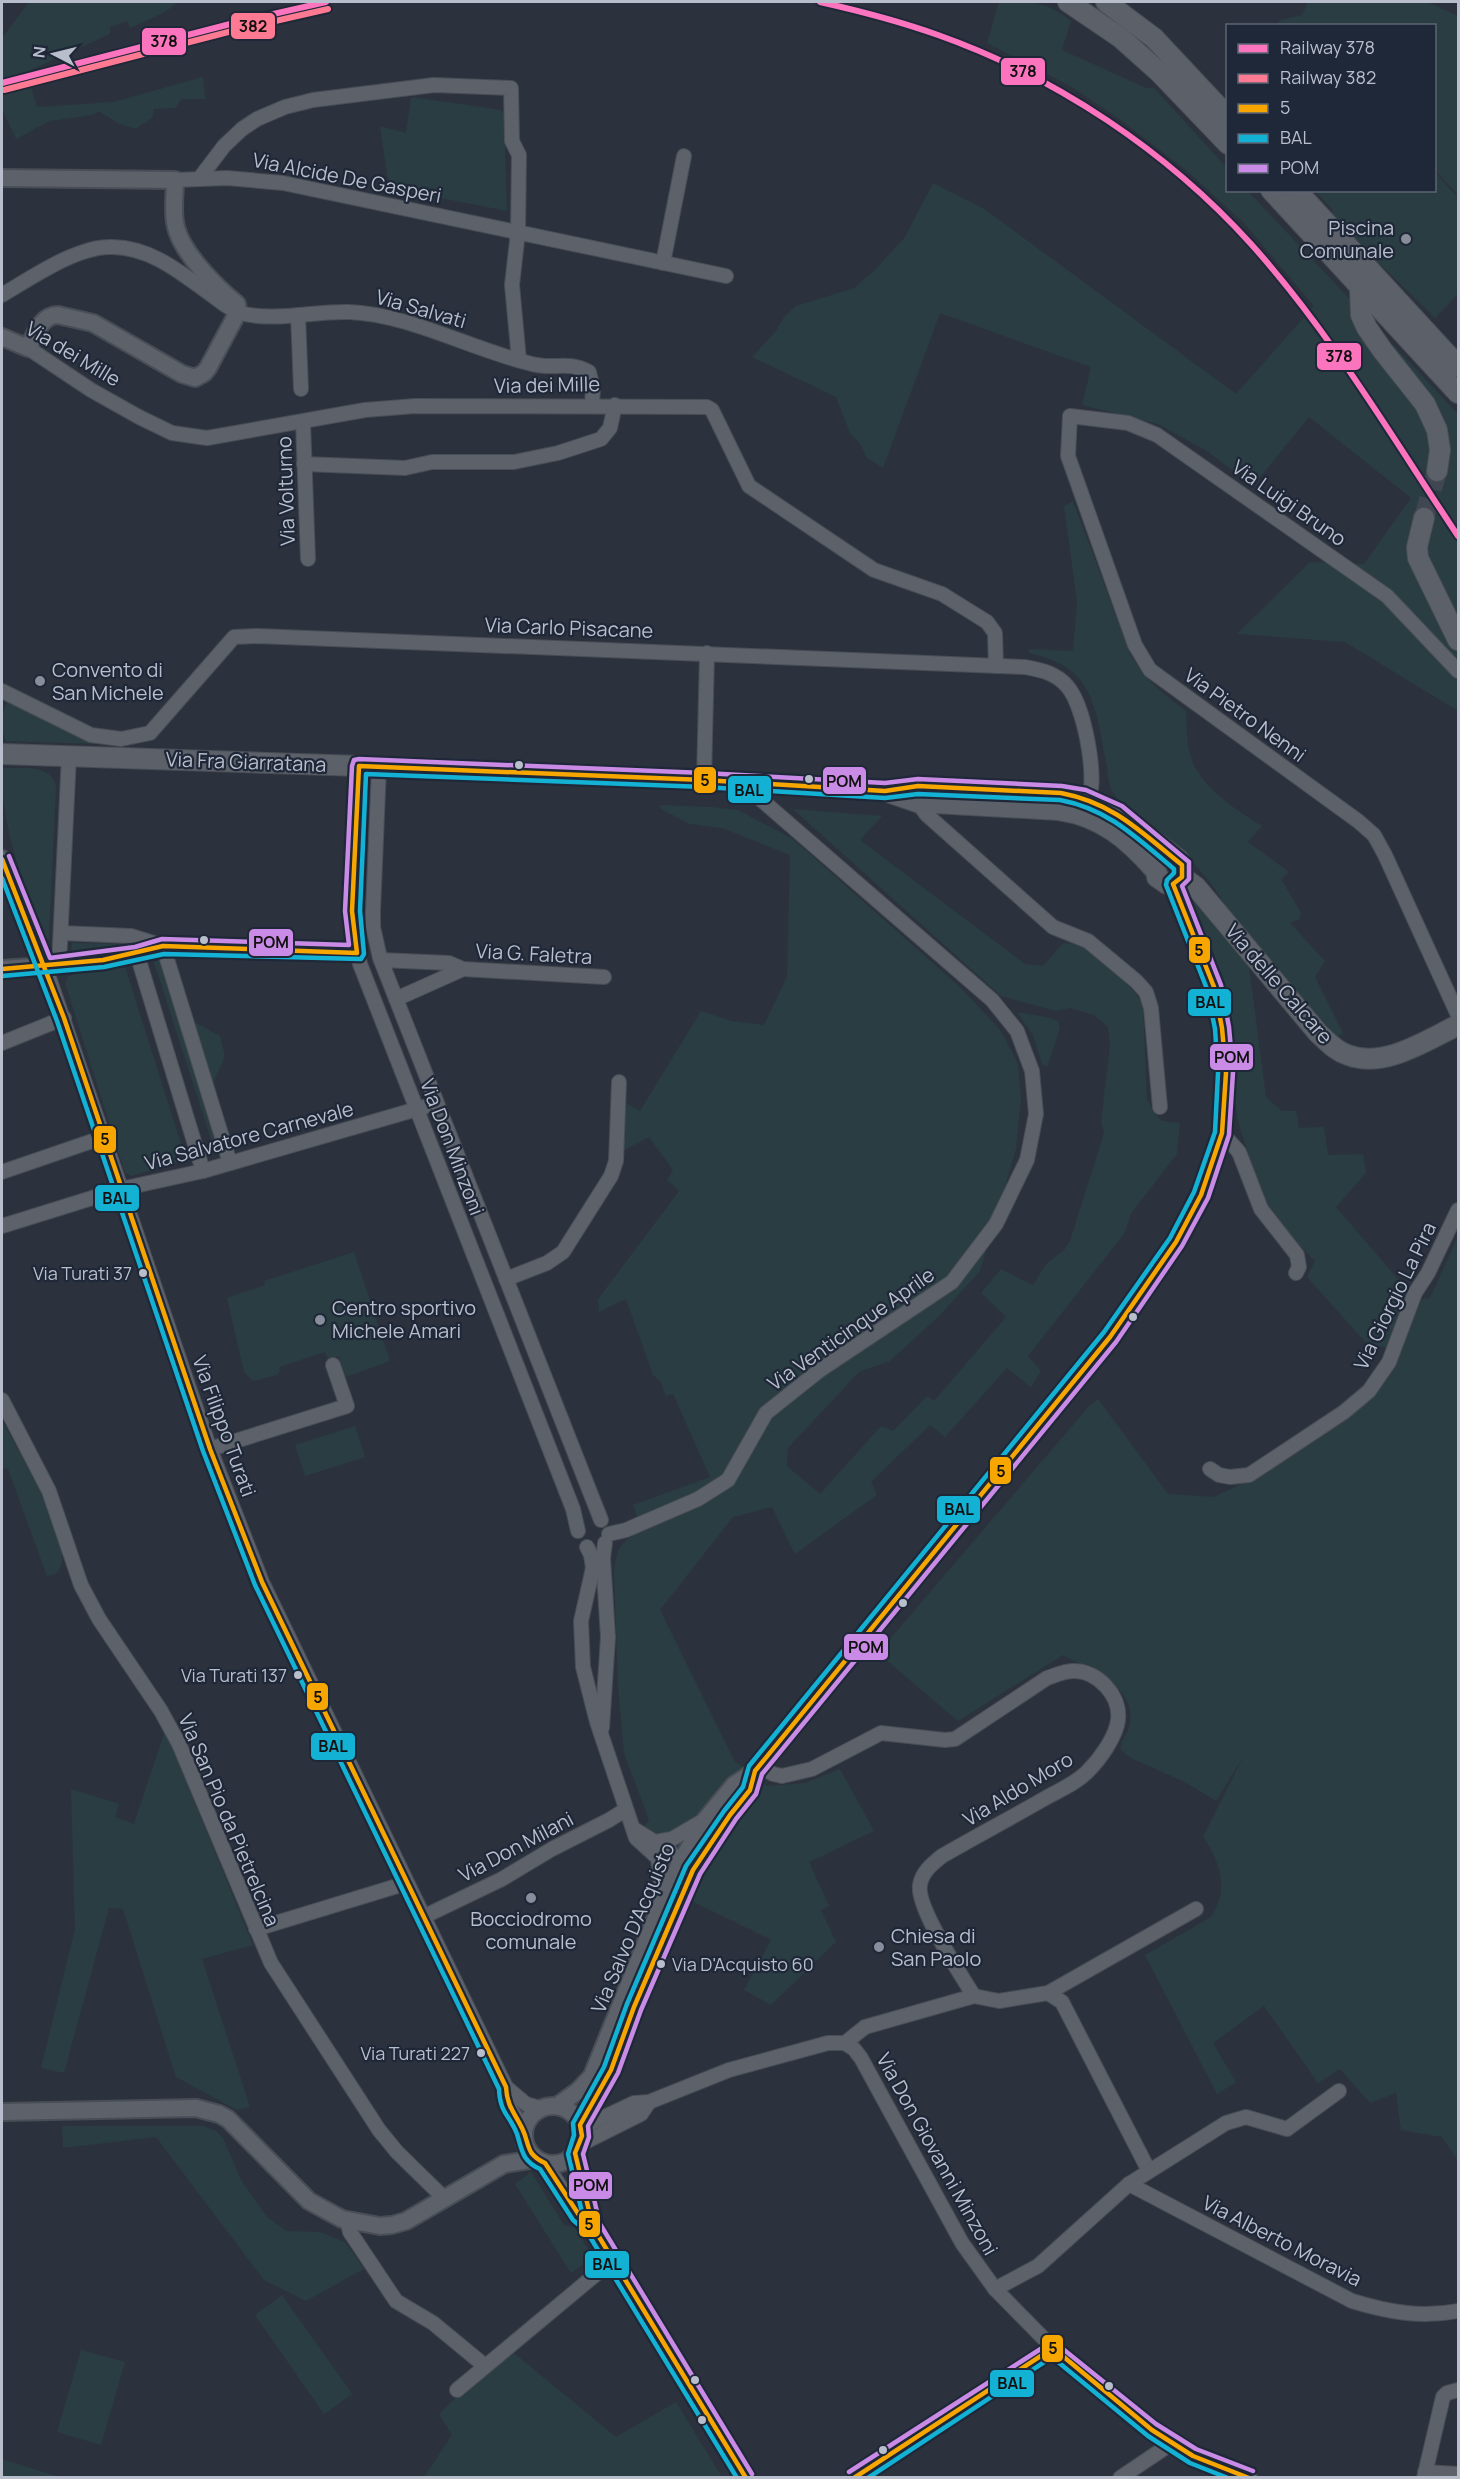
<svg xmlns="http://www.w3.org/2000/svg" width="1460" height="2479" font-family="Manrope,sans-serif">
<rect width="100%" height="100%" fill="#2c323d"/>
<g fill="#293d43">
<path d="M29 2H178L165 12 130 28 127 21 110 27V34L26 72 37 107 113 102 203 77 205 99H181L176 108 154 109 152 118 135 129 118 123 99 111 93 115 50 121 16 139 2 109V38Z"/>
<path d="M999 2C1032 2 1045 0 1071 21L1062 50 1146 88H1154L1227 168 1228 190 1248 191 1458 414V711L1345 642 1237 634 1310 562 1364 564 1411 498 1309 417 1253 486 1207 451 1158 424 1082 405 1091 367 940 313 883 468 867 458 859 442 850 433 836 397 752 357 776 331 784 317 796 306 854 288 874 271 905 237 933 183 983 208 1236 394 1314 306 1244 223 1187 171 1125 123 1072 87 987 43Z"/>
<path d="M1308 2H1427L1458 16V195L1435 170 1434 26 1275 25 1281 20 1302 15Z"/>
<path d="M411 97 488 108 500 110 504 114 507 211 389 188 380 126 406 133Z"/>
<path d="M1435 172 1458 198V294L1435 318 1381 265 1378 266 1331 213 1333 210 1315 191 1434 190Z"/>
<path d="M1073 501 1131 656C1146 680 1164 695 1186 711 1187 723 1186 737 1189 749 1195 785 1234 808 1262 826L1248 842 1289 872 1281 879 1301 913 1299 919 1290 923 1325 961 1315 977 1343 1033 1333 1040 1226 910C1221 887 1169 836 1148 822 1136 813 1121 806 1113 793 1108 785 1108 771 1106 762 1095 705 1094 667 1029 653V649L1073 651 1077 602 1064 506Z"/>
<path d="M9 700 99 744 6 741C0 728 0 711 9 700Z"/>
<path d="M2 768C22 769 50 763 56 786L49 939 47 941 43 937C23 882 1 827 2 768Z"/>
<path d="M659 805 711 807 738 810 793 839 962 989 1001 1031 1018 1064 1021 1098 1016 1149 980 1271 939 1316 890 1361 859 1372 788 1448 787 1466 820 1494 881 1426 893 1431 927 1396 934 1401 1006 1317 981 1293 1001 1269 1033 1285 1046 1264 1064 1250 1070 1241 1104 1133 1101 1122 1110 1045 1108 1027 1094 1015 1070 1008 1056 1011 1001 996 793 809 882 816 860 840 1025 964 1043 966 1063 943C1069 944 1077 943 1082 945 1101 954 1133 987 1143 1005L1147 1100 1156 1115 1162 1121 1180 1123 1177 1154 1132 1212 1124 1234 1028 1356 1041 1371 1031 1387 1007 1368 945 1437 930 1425 871 1482 877 1495 795 1554 772 1507 733 1517 660 1610 734 1760 767 1786 805 1783 840 1769 874 1831 809 1862 829 1906 821 1910 836 1942 771 2005 744 1990 771 1940 694 1902 643 1827 649 1820 624 1753 618 1686 614 1572C617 1547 621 1542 642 1530L633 1505 710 1477 673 1394 666 1396 660 1381 653 1375 626 1299 599 1312 598 1299 679 1191 667 1180 673 1170 649 1137 624 1150 622 1146V1101L640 1111 701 1011 731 1021 764 1025 787 977 790 855 722 828 690 824 661 809Z"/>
<path d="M1192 896 1201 903 1249 967 1266 1097 1282 1111H1296L1299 1128 1324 1127 1328 1155 1363 1154 1366 1173 1336 1207 1409 1292 1388 1348 1367 1344 1307 1277 1315 1261 1291 1237 1266 1206 1239 1125 1235 1102 1233 1034 1227 996 1210 950 1189 904 1188 898Z"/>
<path d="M72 943 143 944 70 959Z"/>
<path d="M160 960 222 1152 216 1155 154 962Z"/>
<path d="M120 963 125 967 185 1156 183 1161 132 1176 125 1173 65 983 68 976Z"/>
<path d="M1017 1012 1046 1017 1058 1021 1060 1028 1047 1067 1042 1064 1033 1035Z"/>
<path d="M196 1023 220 1036 225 1056 213 1083 210 1082 193 1025Z"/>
<path d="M1456 1241 1458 1242V2161L1442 2137 1401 2130 1396 2093 1370 2103 1340 2069 1318 2083 1264 2006 1213 2043 1236 2082 1217 2094 1145 1955 1211 1917C1229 1890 1221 1862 1203 1837L1243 1757 1216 1801 1185 1782 1131 1758 1121 1750C1120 1739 1128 1735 1130 1724 1137 1686 1089 1670 1063 1655L958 1721 878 1653 1090 1405 1098 1399 1168 1494 1214 1497 1247 1481 1367 1402C1393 1371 1404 1335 1422 1299L1430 1298Z"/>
<path d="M354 1252 390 1361 346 1377 338 1356 328 1359 325 1352 279 1367 280 1371 277 1375 253 1381 244 1372 227 1298 265 1285 264 1281Z"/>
<path d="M2 1420C16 1448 76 1543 59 1570 57 1574 52 1575 47 1576L8 1469 2 1468Z"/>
<path d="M355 1426 365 1457 305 1476 295 1445Z"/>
<path d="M164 1734 167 1735 253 1945 202 1959 250 2107 237 2110 176 2077 123 1909 109 1908 64 2073 41 2068 75 1929 71 1789 119 1804 115 1817 134 1824Z"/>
<path d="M62 2126H203L216 2131 223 2138 241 2180 267 2217 286 2231 320 2232 345 2242 364 2269 306 2301 264 2280 156 2137 63 2148Z"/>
<path d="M531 2172 564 2225 575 2228 593 2257 571 2273 515 2184Z"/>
<path d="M282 2295 352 2394 324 2414 255 2315Z"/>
<path d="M509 2349 616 2437 676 2402 722 2477H424L452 2435 439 2414 486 2368Z"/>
<path d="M81 2350 125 2362 101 2445 57 2432Z"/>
<path d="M2 2459 59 2477H2Z"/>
</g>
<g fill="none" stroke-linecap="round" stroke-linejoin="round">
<path stroke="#414752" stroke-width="20" stroke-dasharray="20 10" stroke-linecap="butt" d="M1424 518 1437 471"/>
<defs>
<g id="minor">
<path d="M199 179 224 146 242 129 257 119 285 107 313 100 434 85 511 88 512 141 519 155 518 232 512 285 519 360"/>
<path d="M175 180 227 178 283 183 726 276"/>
<path d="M663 263 684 156"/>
<path d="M2 295C31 278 78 245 113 247 153 248 182 274 213 296 221 302 230 310 240 313 275 322 313 311 349 312 408 314 473 350 532 364 554 370 567 360 589 372L593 388 592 405"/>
<path d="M298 315 301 389"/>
<path d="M28 348 91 390 139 417 172 433 207 438 365 410 415 406 707 407 712 410 749 486 874 570 942 594 987 622 995 633 996 666"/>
<path d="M303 422 308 559"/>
<path d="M304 464 405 468 432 462H514L558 453 601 439 610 428 615 405"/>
<path d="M1458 671 1387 596 1157 435 1128 423 1070 416 1068 456 1135 645 1150 670 1358 821 1374 835 1385 855 1458 1015"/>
<path d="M2 691 91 735 121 739 150 733 234 637 258 636 1025 667C1041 670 1056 673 1067 686 1084 705 1097 774 1089 799"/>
<path d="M359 766 352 911 353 930 360 964 573 1509 578 1531"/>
<path d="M379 767 373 911V927L380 958 601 1520"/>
<path d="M704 780 707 653"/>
<path d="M917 802 927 815 1053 927 1088 941 1136 981 1146 992 1151 1008 1160 1107"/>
<path d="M61 933 131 936 163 946"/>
<path d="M163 946 230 1163"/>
<path d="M357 953 163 946 137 954 45 966 210 1449 262 1582 506 2087 507 2102 524 2131"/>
<path d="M137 954 203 1171"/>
<path d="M381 960 449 963 463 969 604 977"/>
<path d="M59 965 69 755"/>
<path d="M396 999 463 969"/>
<path d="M2 1043 64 1018"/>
<path d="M1222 1133 1239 1152 1261 1209 1297 1255 1299 1267 1296 1273"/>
<path d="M2 1172 104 1137"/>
<path d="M2 1226 121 1189 203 1171 424 1107"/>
<path d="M506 1279 547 1263 563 1252 611 1176 616 1161 619 1082"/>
<path d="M2 1400 49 1491 81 1585 99 1619 161 1711 179 1744 271 1963 379 2130 397 2152 445 2199"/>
<path d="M210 1449 347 1406 333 1365"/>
<path d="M1210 1469 1219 1475 1230 1477 1249 1475 1344 1412 1369 1391 1389 1362 1415 1293 1428 1273 1458 1210"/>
<path d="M609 1534 626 1530 698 1499 728 1480 766 1413 820 1370 952 1282 996 1224 1027 1160 1036 1114 1032 1071 1017 1031 992 1000 742 783"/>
<path d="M587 1547 591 1555 593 1568 581 1621 583 1667 597 1722 636 1838 658 1858 663 1900"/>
<path d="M602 1728 608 1637 603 1558 605 1543"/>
<path d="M759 1766 773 1774 782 1776 812 1769 881 1733 945 1740 955 1739 1047 1678C1056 1675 1064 1671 1074 1671 1098 1671 1121 1696 1118 1720 1116 1737 1100 1759 1088 1771 1076 1784 1057 1791 1042 1800 1009 1819 975 1837 942 1856 932 1864 922 1872 920 1885 916 1907 961 1975 974 1996"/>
<path d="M634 1829 655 1842 672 1839 706 1819"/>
<path d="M655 1842 669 1850 680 1863"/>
<path d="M423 1917 502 1879 552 1849 609 1820 625 1810"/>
<path d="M256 1929 407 1883"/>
<path d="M1048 1993 1062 2002 1149 2171"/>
<path d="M845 2043 854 2049 861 2058 962 2243 995 2289 1053 2348 1152 2430 1193 2456 1250 2478"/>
<path d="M506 2087 526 2104 539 2108"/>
<path d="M581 2128 634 2103 649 2102 729 2070 828 2043H845L865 2027 974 1996 999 2001 1048 1993 1196 1909"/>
<path d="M581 2144 641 2114 649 2102"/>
<path d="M575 2153 593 2227"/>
<path d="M545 2163 579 2215 593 2227 746 2478"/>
<path d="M1129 2184 1352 2301C1388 2312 1421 2318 1458 2311"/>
<path d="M347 2220 350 2232 396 2301 433 2323 485 2366"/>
<path d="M995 2289 1038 2266 1129 2184 1226 2123 1246 2117 1287 2129 1339 2091"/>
<path d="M457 2390 613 2260"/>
<path d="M1425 2472 1458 2474"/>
<path d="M853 2478 1053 2348"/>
<path d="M1120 2478 1172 2443"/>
<path d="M1424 2478 1443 2397 1447 2393 1458 2390"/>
</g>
<g id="tertiary">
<path d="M2 178 175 180C175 195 172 213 176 227 182 253 217 288 237 304L238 312 208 368 204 373 195 378 182 374 93 323 58 315C41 315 35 335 28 348L2 337"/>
<path d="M2 859 45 966 2 969"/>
<circle cx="553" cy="2135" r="29"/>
<path d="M557 2106 578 2091 592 2076 663 1900 680 1863 706 1819 734 1785 755 1771 776 1745 1110 1337 1176 1242 1201 1195 1222 1133 1226 1073 1222 1028 1214 987 1173 884"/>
<path d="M2 2112 196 2108 219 2114 228 2119 309 2201 342 2219 380 2226 392 2225 406 2221 504 2164 536 2159"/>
<path d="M580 2125 611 2070 634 2007 693 1870 730 1815 750 1790 755 1771"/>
</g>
<g id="secondary">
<path d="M1068 2 1121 38 1159 72 1228 144"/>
<path d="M1106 2 1154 38 1228 117"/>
<path d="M1271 190 1458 393"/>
<path d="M1296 190 1458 366"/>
<path d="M1364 284 1360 287 1361 315 1367 328 1383 351 1425 404 1437 430 1440 450 1437 471"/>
<path d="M1424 518 1417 547 1418 558 1458 640"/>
<path d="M2 754 420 768 704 780 885 791 918 786 1061 793 1083 797 1118 813 1179 860C1187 872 1181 883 1167 884L1157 877 1156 866 1161 859 1174 857"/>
<path d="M888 792 917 802 1059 810C1101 816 1128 839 1155 870"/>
<path d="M1182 877 1196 887 1318 1033C1327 1041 1335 1051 1348 1055 1384 1069 1427 1040 1458 1025"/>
</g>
</defs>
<use href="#minor" stroke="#494d55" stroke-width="16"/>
<use href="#tertiary" stroke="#494d55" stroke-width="20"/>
<use href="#secondary" stroke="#494d55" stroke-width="22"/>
<use href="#minor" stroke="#5d616a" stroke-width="14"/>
<use href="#tertiary" stroke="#5d616a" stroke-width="16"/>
<use href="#secondary" stroke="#5c6068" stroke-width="20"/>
<defs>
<g id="bus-1">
<path d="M2 859 64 1018 210 1449 262 1582 506 2087C507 2106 514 2112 522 2128 530 2144 525 2154 545 2163L579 2215 593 2227 746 2478"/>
<path d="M2 969 103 960 163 946 357 953 352 911 359 766 704 780 885 791 918 786 1061 793C1114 803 1142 833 1182 865V877L1173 884 1214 987 1222 1028 1226 1073 1222 1133 1201 1195 1176 1242 1110 1337 755 1771 750 1790 730 1815 693 1870 634 2007 611 2070 580 2125 582 2136 575 2153 593 2227"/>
<path d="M854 2478 1053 2348 1152 2430 1193 2456 1249 2478"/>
</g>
<g id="bus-2">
<path d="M2 878 57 1021 203 1451 255 1585 499 2089C500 2114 510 2115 517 2134 522 2150 522 2161 540 2169L573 2220 587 2232 737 2478"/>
<path d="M2 976 104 967 164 954 361 959 364 954 360 911 366 774 704 787 885 798 918 794 1060 800C1109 809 1138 839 1174 869V873L1167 880 1166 885 1207 989 1215 1029 1218 1073 1215 1132 1194 1192 1170 1238 1104 1332 749 1766 743 1787 724 1811 686 1866 627 2004 604 2067 573 2123 574 2135 568 2154 586 2229"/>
<path d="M868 2478 1052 2357 1148 2436 1190 2463 1228 2478"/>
</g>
<g id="bus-3">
<path d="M9 856 50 958 135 947 162 939 349 945 345 911 352 766 354 760 359 759 704 773 885 783 918 779 1062 786 1086 790 1122 806 1189 862V879L1182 886 1221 985 1229 1027 1233 1072 1229 1135 1208 1198 1182 1246 1116 1342 762 1774 756 1794 736 1819 700 1874 641 2010 618 2073 588 2126 589 2137 583 2154 600 2224 752 2474"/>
<path d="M849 2472 1053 2341 1156 2424 1196 2449 1253 2471"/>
</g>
</defs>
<use href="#bus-1" stroke="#1f2838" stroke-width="9"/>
<use href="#bus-2" stroke="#1f2838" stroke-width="9"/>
<use href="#bus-3" stroke="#1f2838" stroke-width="9"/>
<use href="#bus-1" stroke="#f7a600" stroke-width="4.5"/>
<use href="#bus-2" stroke="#13b2d5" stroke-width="4.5"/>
<use href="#bus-3" stroke="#ca8be6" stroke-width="4.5"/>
<defs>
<g id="rail-1">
<path d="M820 2C860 11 899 21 938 35 1056 77 1167 151 1251 244 1331 333 1392 437 1458 536"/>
<path d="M2 83 238 22 326 2"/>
</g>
<path id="rail-2" d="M4 90 240 29 328 9"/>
</defs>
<use href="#rail-1" stroke="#1f2838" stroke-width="10"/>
<use href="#rail-2" stroke="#1f2838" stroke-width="10"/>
<use href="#rail-1" stroke="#fc73be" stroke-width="6"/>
<use href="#rail-2" stroke="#fe7a93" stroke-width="6"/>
</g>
<g fill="#878d9a" stroke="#1f2838" stroke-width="2">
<circle cx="1406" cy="239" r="6"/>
<circle cx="40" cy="681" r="6"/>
<circle cx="320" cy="1320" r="6"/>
<circle cx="531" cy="1898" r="6"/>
<circle cx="879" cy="1947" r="6"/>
</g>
<g fill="#b8becc" stroke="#1f2838" stroke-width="2">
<circle cx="519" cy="765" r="5"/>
<circle cx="809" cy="779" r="5"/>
<circle cx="204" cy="940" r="5"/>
<circle cx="143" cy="1273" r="5"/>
<circle cx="1133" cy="1317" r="5"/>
<circle cx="903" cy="1603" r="5"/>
<circle cx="298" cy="1675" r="5"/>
<circle cx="661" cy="1964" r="5"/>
<circle cx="481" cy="2053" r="5"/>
<circle cx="695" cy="2380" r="5"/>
<circle cx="1109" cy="2386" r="5"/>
<circle cx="702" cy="2420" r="5"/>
<circle cx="883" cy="2450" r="5"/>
</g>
<g text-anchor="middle" stroke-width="4.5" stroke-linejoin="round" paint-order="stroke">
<g font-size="18" fill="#b8becc" stroke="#1f2838" text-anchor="end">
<text x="132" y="1280">Via Turati 37</text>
<text x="287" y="1682">Via Turati 137</text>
<text x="672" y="1971" text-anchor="start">Via D'Acquisto 60</text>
<text x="470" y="2060">Via Turati 227</text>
</g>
<g font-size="20" fill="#b8becc" stroke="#1f2838">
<text transform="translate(347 178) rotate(11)" y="7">Via Alcide De Gasperi</text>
<text transform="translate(421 309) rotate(16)" y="7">Via Salvati</text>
<text transform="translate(73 354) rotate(31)" y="7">Via dei Mille</text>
<text transform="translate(547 385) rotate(-1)" y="7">Via dei Mille</text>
<text transform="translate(286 491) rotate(-92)" y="7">Via Volturno</text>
<text transform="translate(1289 503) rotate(35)" y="7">Via Luigi Bruno</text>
<text transform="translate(569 628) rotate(2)" y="7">Via Carlo Pisacane</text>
<text transform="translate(1245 715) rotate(36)" y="7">Via Pietro Nenni</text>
<text transform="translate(246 762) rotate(2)" y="7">Via Fra Giarratana</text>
<text transform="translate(534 954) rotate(3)" y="7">Via G. Faletra</text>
<text transform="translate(1279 984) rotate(49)" y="7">Via delle Calcare</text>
<text transform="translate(249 1136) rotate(-15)" y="7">Via Salvatore Carnevale</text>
<text transform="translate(452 1147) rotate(69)" y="7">Via Don Minzoni</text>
<text transform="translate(1395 1296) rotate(-64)" y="7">Via Giorgio La Pira</text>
<text transform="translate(851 1329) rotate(-35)" y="7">Via Venticinque Aprile</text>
<text transform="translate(224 1426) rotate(70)" y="7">Via Filippo Turati</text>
<text transform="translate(1018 1789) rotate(-31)" y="7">Via Aldo Moro</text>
<text transform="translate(229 1820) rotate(67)" y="7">Via San Pio da Pietrelcina</text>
<text transform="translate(516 1847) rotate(-28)" y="7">Via Don Milani</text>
<text transform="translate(633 1928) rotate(-67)" y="7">Via Salvo D'Acquisto</text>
<text transform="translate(937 2154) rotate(61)" y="7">Via Don Giovanni Minzoni</text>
<text transform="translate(1282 2241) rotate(27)" y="7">Via Alberto Moravia</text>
</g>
<g font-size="20" fill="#b8becc" stroke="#1f2838" text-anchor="start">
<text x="1394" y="235" text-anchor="end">Piscina<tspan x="1394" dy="23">Comunale</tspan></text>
<text x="52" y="677">Convento di<tspan x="52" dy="23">San Michele</tspan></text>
<text x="332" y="1315">Centro sportivo<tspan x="332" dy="23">Michele Amari</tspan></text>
<text x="531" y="1926" text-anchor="middle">Bocciodromo<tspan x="531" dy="23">comunale</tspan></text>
<text x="891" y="1943">Chiesa di<tspan x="891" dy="23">San Paolo</tspan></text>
</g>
</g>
<g stroke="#1f2838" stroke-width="2">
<rect x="230" y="12" width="46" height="28" rx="6" fill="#fe7a93"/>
<rect x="141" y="27" width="46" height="29" rx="6" fill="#fc73be"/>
<rect x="1000" y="57" width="46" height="29" rx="6" fill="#fc73be"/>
<rect x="1316" y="342" width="46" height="29" rx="6" fill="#fc73be"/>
<rect x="693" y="766" width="24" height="28" rx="6" fill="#f7a600"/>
<rect x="822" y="766" width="45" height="29" rx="6" fill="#ca8be6"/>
<rect x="727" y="775" width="45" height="29" rx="6" fill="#13b2d5"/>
<rect x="248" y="928" width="46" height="29" rx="6" fill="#ca8be6"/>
<rect x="1188" y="936" width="23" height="28" rx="6" fill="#f7a600"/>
<rect x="1187" y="988" width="45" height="29" rx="6" fill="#13b2d5"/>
<rect x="1209" y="1043" width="45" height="28" rx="6" fill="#ca8be6"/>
<rect x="93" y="1125" width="24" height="29" rx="6" fill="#f7a600"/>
<rect x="94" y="1184" width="46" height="28" rx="6" fill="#13b2d5"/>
<rect x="989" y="1456" width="23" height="29" rx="6" fill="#f7a600"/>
<rect x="936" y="1495" width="45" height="29" rx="6" fill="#13b2d5"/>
<rect x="843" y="1633" width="46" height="28" rx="6" fill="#ca8be6"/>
<rect x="306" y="1682" width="23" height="29" rx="6" fill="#f7a600"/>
<rect x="310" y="1732" width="46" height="29" rx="6" fill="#13b2d5"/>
<rect x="568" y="2171" width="45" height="29" rx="6" fill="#ca8be6"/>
<rect x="578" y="2210" width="23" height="28" rx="6" fill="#f7a600"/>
<rect x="584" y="2250" width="46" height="29" rx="6" fill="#13b2d5"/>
<rect x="1041" y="2334" width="23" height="29" rx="6" fill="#f7a600"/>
<rect x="989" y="2369" width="46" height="29" rx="6" fill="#13b2d5"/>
</g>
<g font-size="16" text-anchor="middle" font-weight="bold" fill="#111">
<text x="253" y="32">382</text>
<text x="164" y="47">378</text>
<text x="1023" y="77">378</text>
<text x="1339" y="362">378</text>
<text x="705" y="786">5</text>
<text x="844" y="787">POM</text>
<text x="749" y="796">BAL</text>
<text x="271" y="948">POM</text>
<text x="1199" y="956">5</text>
<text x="1210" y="1008">BAL</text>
<text x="1232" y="1063">POM</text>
<text x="105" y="1145">5</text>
<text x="117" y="1204">BAL</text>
<text x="1001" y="1477">5</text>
<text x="959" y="1515">BAL</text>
<text x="866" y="1653">POM</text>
<text x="318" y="1703">5</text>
<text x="333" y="1752">BAL</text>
<text x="591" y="2191">POM</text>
<text x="589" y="2230">5</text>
<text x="607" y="2270">BAL</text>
<text x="1053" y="2354">5</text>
<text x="1012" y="2389">BAL</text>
</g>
<rect width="1460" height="2479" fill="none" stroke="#b8becc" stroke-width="6"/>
<rect x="1226" y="24" width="210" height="168" fill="#1f2838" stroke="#5c6473" stroke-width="1.5"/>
<rect x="1238" y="44" width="30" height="9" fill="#fc73be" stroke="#5c6473" stroke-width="1.5"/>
<text x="1280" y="54" font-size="18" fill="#b8becc">Railway 378</text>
<rect x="1238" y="74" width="30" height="9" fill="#fe7a93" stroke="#5c6473" stroke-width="1.5"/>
<text x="1280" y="84" font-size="18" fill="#b8becc">Railway 382</text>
<rect x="1238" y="104" width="30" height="9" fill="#f7a600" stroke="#5c6473" stroke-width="1.5"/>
<text x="1280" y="114" font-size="18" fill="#b8becc">5</text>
<rect x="1238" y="134" width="30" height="9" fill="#13b2d5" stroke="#5c6473" stroke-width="1.5"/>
<text x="1280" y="144" font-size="18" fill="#b8becc">BAL</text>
<rect x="1238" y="164" width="30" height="9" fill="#ca8be6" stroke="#5c6473" stroke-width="1.5"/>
<text x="1280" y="174" font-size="18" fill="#b8becc">POM</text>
<g transform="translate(54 54) rotate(277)" stroke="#1f2838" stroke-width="4.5" paint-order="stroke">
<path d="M0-4.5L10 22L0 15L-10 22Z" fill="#b8becc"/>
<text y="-9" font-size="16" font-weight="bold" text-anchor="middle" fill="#b8becc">N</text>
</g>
</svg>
